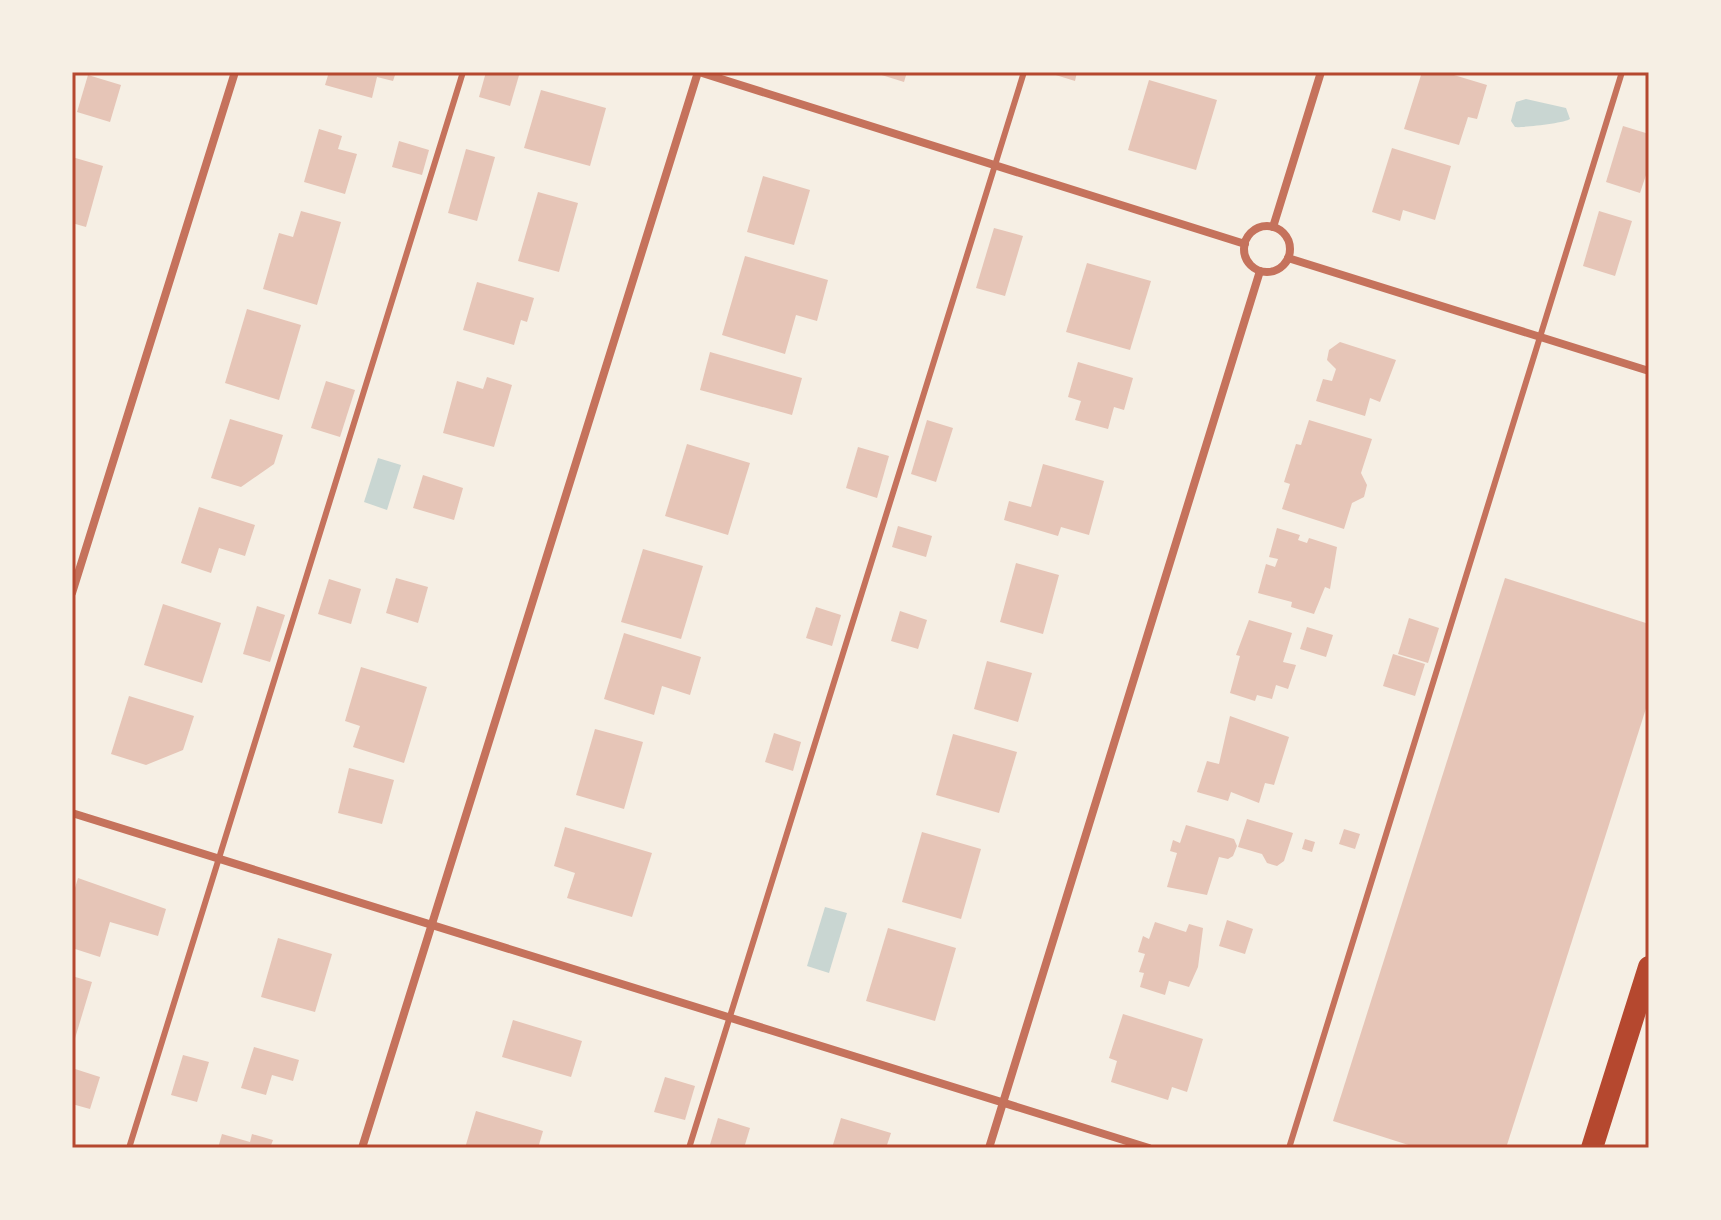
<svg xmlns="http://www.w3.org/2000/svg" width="1721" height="1220" font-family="'Fira Sans',sans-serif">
<rect width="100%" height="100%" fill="#f6efe4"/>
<g fill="#c9d6d2">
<path d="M1526 99 1566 108 1570 119C1565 123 1521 128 1515 127L1511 121 1516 102Z"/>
<path d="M378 458 401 465 387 510 364 502Z"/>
<path d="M825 907 847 913 829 973 807 966Z"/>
</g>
<g fill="#e6c5b7">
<path d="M329 72H396L393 81 377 77 372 98 325 85Z"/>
<path d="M486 72H520L510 106 479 97Z"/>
<path d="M872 72H907L904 82Z"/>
<path d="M1046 72H1077L1075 81Z"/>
<path d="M1422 72H1444L1487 85 1477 119 1468 117 1459 145 1404 129Z"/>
<path d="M88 75 121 85 110 122 77 112Z"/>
<path d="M1149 80 1217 100 1196 170 1128 150Z"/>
<path d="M541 90 606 108 590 166 524 148Z"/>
<path d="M1623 126 1649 134V166L1640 193 1606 182Z"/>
<path d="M319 129 342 136 338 149 357 154 345 194 304 182Z"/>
<path d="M399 141 429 150 422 175 392 167Z"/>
<path d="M1392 148 1451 166 1435 220 1403 210 1400 221 1372 212Z"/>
<path d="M466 149 495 157 477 221 448 213Z"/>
<path d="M72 157 103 166 86 227 72 223Z"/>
<path d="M763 176 810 190 794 245 747 232Z"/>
<path d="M538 192 578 203 559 272 518 261Z"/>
<path d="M301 211 341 222 317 305 263 289 279 233 293 237Z"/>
<path d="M1599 211 1632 221 1615 276 1583 266Z"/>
<path d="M994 228 1023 236 1005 296 976 288Z"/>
<path d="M745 256 828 280 817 321 796 315 785 354 722 335Z"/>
<path d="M1087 263 1151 281 1130 350 1066 332Z"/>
<path d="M477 282 534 298 527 322 521 320 514 345 463 330Z"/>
<path d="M247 309 301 325 279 400 225 383Z"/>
<path d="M1340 342 1396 360 1380 402 1370 398 1365 416 1316 401 1323 379 1332 381 1336 369 1327 360 1329 350Z"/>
<path d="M710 352 802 378 792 415 700 390Z"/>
<path d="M1078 362 1133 378 1124 410 1114 407 1108 429 1075 420 1081 401 1068 397Z"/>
<path d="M487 377 512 385 494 447 443 433 457 381 483 389Z"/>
<path d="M326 381 355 390 340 437 311 428Z"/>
<path d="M230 419 283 435 274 464 241 487 211 478Z"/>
<path d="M927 420 953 428 936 482 911 474Z"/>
<path d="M1309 420 1372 439 1361 473 1367 485 1364 497 1352 503 1344 529 1282 509 1290 484 1284 482 1296 444 1301 445Z"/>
<path d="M687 444 750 463 728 535 665 516Z"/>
<path d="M858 447 889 456 877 498 846 488Z"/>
<path d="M1043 464 1104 481 1089 535 1061 527 1058 536 1004 520 1009 501 1031 507Z"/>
<path d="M423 475 463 488 454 520 413 508Z"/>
<path d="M199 507 255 525 245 556 219 548 211 573 181 563Z"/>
<path d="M898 526 932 536 926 557 892 547Z"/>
<path d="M1277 528 1300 535 1298 540 1307 543 1309 538 1337 547 1330 589 1325 587 1314 614 1291 607 1292 602 1258 593 1266 564 1275 567 1278 559 1269 557Z"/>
<path d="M643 549 703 566 681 639 621 622Z"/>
<path d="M1016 563 1059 575 1043 634 1000 622Z"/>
<path d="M396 578 428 587 418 623 386 613Z"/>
<path d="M1505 578 1649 624V699L1506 1148H1418L1333 1121Z"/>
<path d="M329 579 361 589 351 624 318 614Z"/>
<path d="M163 604 221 623 202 683 144 665Z"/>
<path d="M257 606 285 615 270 662 243 654Z"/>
<path d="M816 607 841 615 832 646 806 638Z"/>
<path d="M900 611 927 620 918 649 891 641Z"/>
<path d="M1409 618 1439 628 1428 663 1398 654Z"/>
<path d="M1249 620 1292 633 1283 662 1296 665 1288 689 1276 685 1272 699 1257 695 1255 701 1230 693 1240 656 1236 655Z"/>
<path d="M1307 627 1333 635 1326 657 1300 649Z"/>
<path d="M624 633 701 657 690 695 662 686 654 715 604 699Z"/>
<path d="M1393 654 1425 664 1415 696 1383 686Z"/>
<path d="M987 661 1032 673 1018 722 974 709Z"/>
<path d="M361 667 427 687 404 763 353 747 360 726 345 721Z"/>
<path d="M129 696 194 716 183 750 146 765 111 754Z"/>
<path d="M1230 716 1289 737 1274 785 1265 783 1259 803 1231 792 1228 801 1197 792 1207 761 1219 764Z"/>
<path d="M595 729 643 742 624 809 576 795Z"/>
<path d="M774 733 801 742 793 771 765 762Z"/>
<path d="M953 734 1017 752 999 813 936 795Z"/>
<path d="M349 768 394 780 382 824 338 813Z"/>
<path d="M1247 819 1293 833 1284 861 1277 866 1267 863 1262 854 1238 847Z"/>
<path d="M1186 825 1234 839 1237 846 1233 856 1228 859 1219 857 1207 895 1167 887 1177 853 1170 851 1173 840 1180 843Z"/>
<path d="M565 827 652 853 632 917 567 898 575 873 554 866Z"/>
<path d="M1344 829 1360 834 1355 849 1339 844Z"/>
<path d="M922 832 981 849 961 919 902 902Z"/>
<path d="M1305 839 1315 842 1312 852 1302 849Z"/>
<path d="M78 878 166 909 158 936 110 922 100 957 72 948V898Z"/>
<path d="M1227 920 1253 929 1245 954 1219 946Z"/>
<path d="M1155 922 1186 932 1189 924 1203 928 1198 967 1189 987 1169 981 1165 995 1140 987 1144 973 1139 972 1145 954 1138 952 1143 936 1149 939Z"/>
<path d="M888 928 956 948 935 1021 866 1001Z"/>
<path d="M278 938 332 954 315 1012 261 997Z"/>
<path d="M72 976 92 982 73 1045H72Z"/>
<path d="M1123 1014 1203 1039 1187 1092 1172 1087 1168 1100 1111 1082 1117 1061 1109 1058Z"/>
<path d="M513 1020 582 1041 571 1077 502 1057Z"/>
<path d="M254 1047 299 1060 293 1081 272 1075 266 1095 241 1088Z"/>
<path d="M183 1055 209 1062 197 1102 171 1095Z"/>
<path d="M72 1068 100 1077 90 1109 72 1104Z"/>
<path d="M665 1077 695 1086 685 1120 654 1112Z"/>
<path d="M476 1111 543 1131 538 1148H465Z"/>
<path d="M718 1118 750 1128 744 1148H709Z"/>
<path d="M841 1118 891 1133 886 1148H832Z"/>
<path d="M222 1134 250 1142 252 1134 273 1140 270 1148H218Z"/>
</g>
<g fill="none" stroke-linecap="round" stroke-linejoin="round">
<g stroke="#c5725c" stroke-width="6">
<path d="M129 1148 463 72"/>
<path d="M689 1148 1024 72"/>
<path d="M1289 1148 1622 72"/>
</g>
<g stroke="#c5725c" stroke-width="8">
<path d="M699 72 1245 244"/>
<circle cx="1267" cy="249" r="23"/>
<path d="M1273 227 1321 72"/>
<path d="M1288 258 1649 371"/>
<path d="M72 593 235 72"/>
<path d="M72 813 1149 1148"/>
<path d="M362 1148 698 72"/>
<path d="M989 1148 1260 271"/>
</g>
<path stroke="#b5482f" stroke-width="22" d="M1592 1148 1649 967"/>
</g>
<rect width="1721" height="1220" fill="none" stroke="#f6efe4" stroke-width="148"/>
<rect x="74" y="74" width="1573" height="1072" fill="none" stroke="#b5482f" stroke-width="3"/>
</svg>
